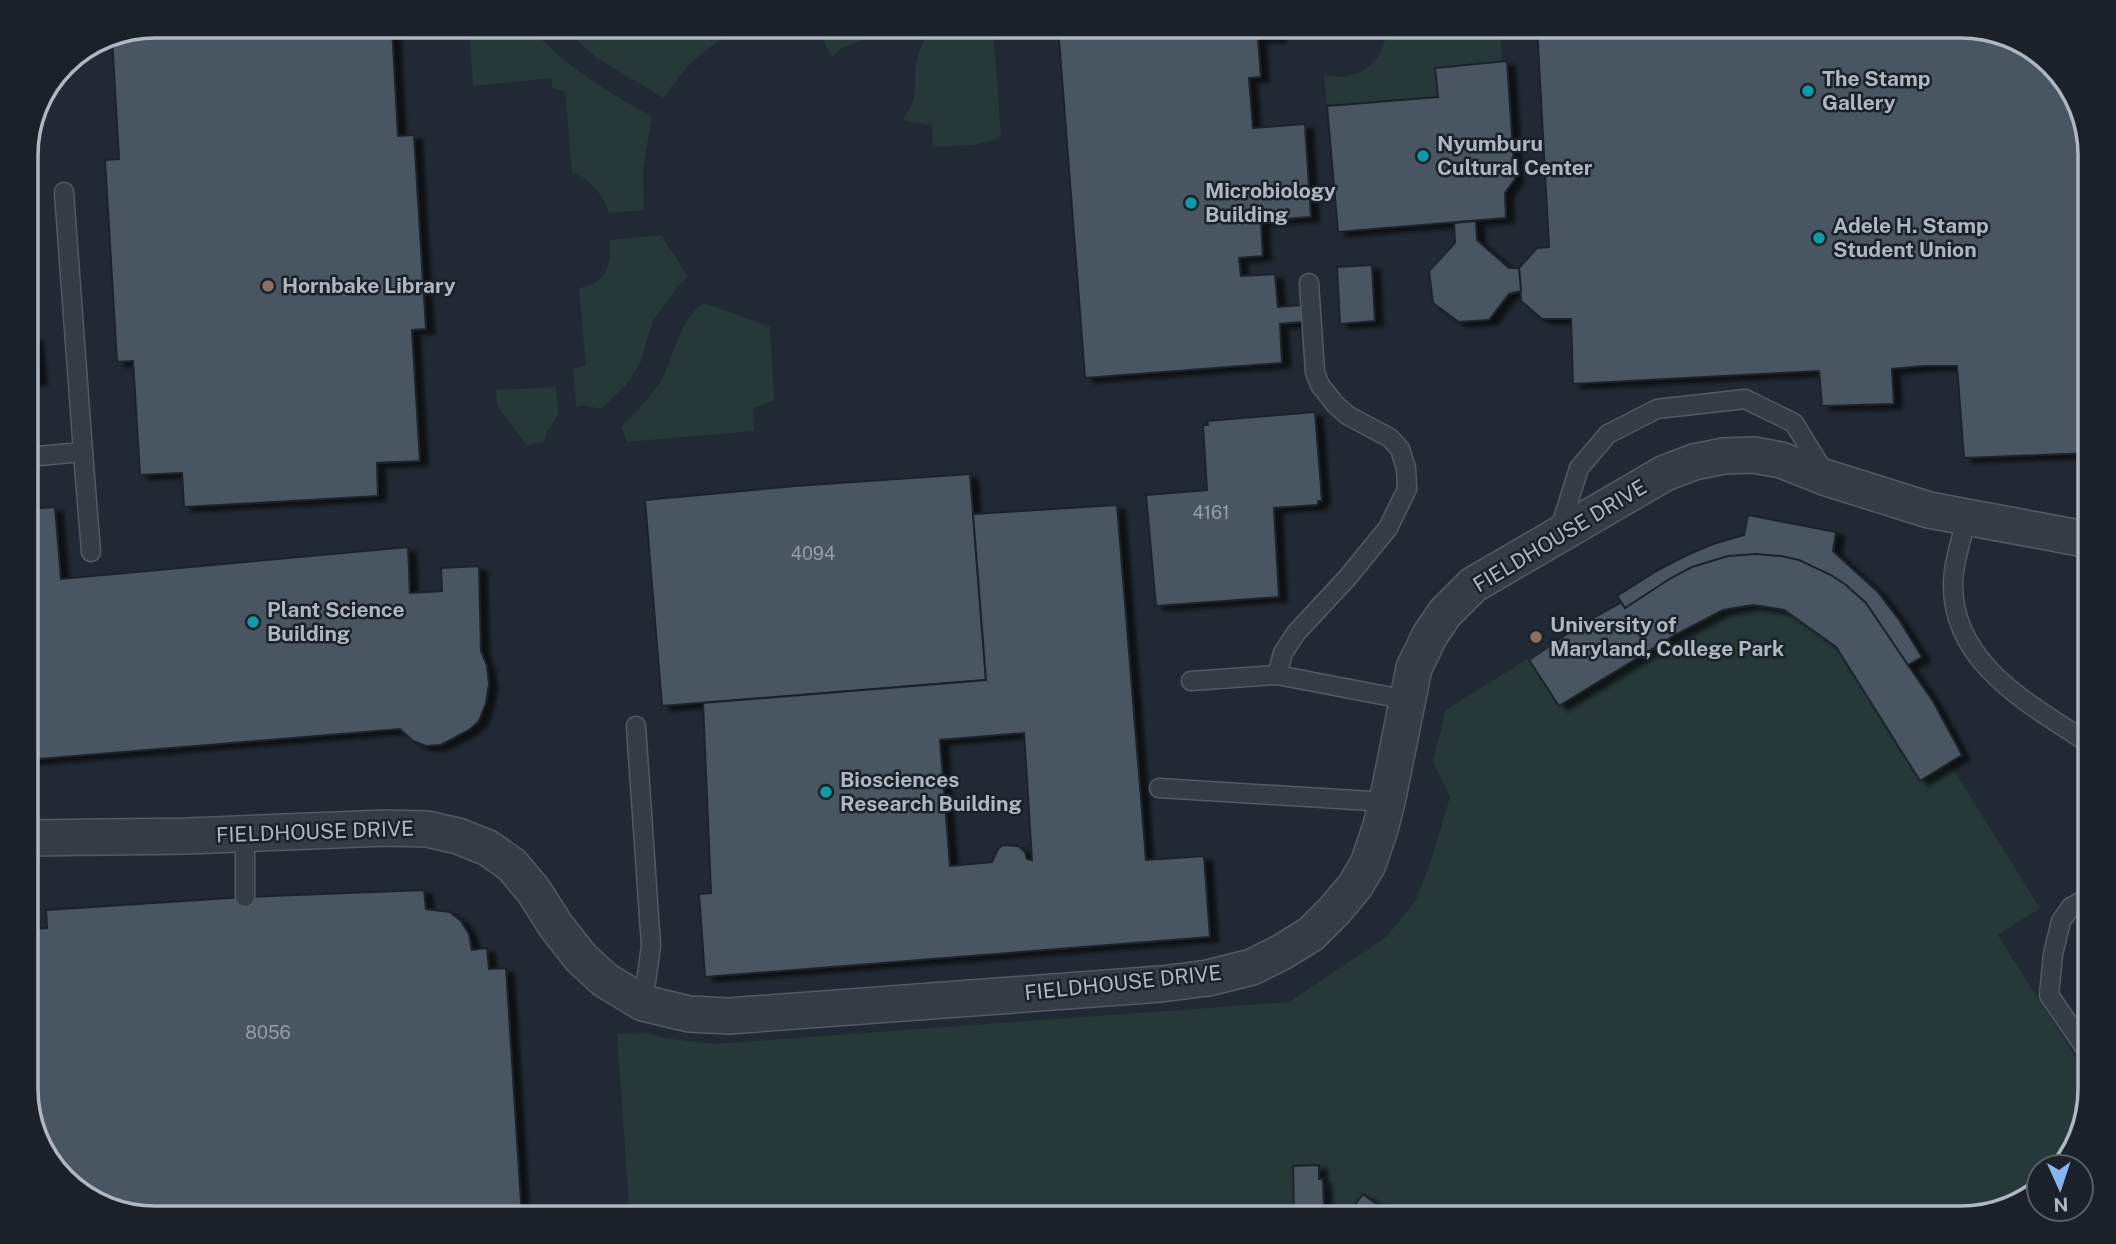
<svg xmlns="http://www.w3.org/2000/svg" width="2116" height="1244" font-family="'Public Sans',sans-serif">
<defs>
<filter id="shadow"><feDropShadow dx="8" dy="4.5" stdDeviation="2" flood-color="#0009"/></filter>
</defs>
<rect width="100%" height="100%" fill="#212a34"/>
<g fill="#263837">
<path d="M469 26H527L567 63 606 90 652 117 643 167 644 210 609 213C602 193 591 180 572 172L565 91 552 88V78L473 86Z"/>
<path d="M561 26H750V27C710 41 686 63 664 98L598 59Z"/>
<path d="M817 26H897L891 31 843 47 831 57Z"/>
<path d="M934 26H993L1001 137C979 147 957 146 933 146L932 125 905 121 903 118C914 105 916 93 915 77 915 58 922 40 934 26Z"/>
<path d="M1386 26H1500L1502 62 1438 97 1327 106 1324 76C1333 76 1344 78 1353 75 1373 70 1388 47 1386 26Z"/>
<path d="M661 235 688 277 678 286 652 322 641 361 634 373 627 384 601 409 583 405 576 407 573 369 586 366 579 288C607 283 611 266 610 240Z"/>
<path d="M704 303 770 327 774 401 753 408 754 431 626 442 622 427C635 412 651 397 661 380 676 354 678 320 704 303Z"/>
<path d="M556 387 558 415 547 432 544 442 527 445 497 406 496 390Z"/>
<path d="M1748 515 1836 532 1833 551 1878 592 1900 621 1922 657 1909 666 1933 701 1949 763 2040 908 1998 935 2090 1080V1089L2074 1149 2059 1167H2039V1187L2026 1200 1961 1218H630L617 1034 648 1033 665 1038 714 1044 1289 1002 1386 937 1415 902 1430 864 1450 797 1433 762 1446 710C1505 674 1561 636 1621 603L1617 596C1660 569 1694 549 1744 535Z"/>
</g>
<g fill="#495460" stroke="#1c232b" stroke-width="2" fill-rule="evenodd" filter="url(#shadow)">
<path d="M306 26H392L398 136 414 135 426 329 412 330 420 461 377 463 378 496 184 507 182 473 140 475 133 361 117 362 105 160 119 159 112 37Z"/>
<path d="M1058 26H1277L1278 37 1258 38 1261 77 1249 78 1253 128 1305 124 1311 217 1261 221 1263 256 1239 258 1241 276 1275 274 1278 307 1302 305 1303 322 1280 324 1282 363 1085 378Z"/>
<path d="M1537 26H1961L2026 44 2072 90 2089 147 2090 453 1964 458 1957 366H1924L1892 369 1894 404 1822 406 1819 371 1573 384 1571 319H1542L1521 301 1519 268 1537 248 1549 247Z"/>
<path d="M1507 61 1515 179 1505 193 1506 218 1338 232 1327 106 1438 97 1435 68Z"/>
<path d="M1476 221 1477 240 1509 268H1519L1521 291 1509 294 1489 320 1459 322 1433 303 1429 271 1455 243 1454 223Z"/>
<path d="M1372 265 1375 321 1340 324 1337 267Z"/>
<path d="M35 336 39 380 27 381V337Z"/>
<path d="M1315 412 1322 501H1318V505L1274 508 1279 597 1156 606 1146 495 1207 490 1203 425H1208L1207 421Z"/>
<path d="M970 474 986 680 662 706 645 500 795 486Z"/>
<path d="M1117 505 1146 860 1204 856 1210 937 705 977 699 894 711 893 703 703 986 680 973 514ZM1024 733 1032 860 1027 859 1025 852 1018 846 1003 845 998 849 992 862 950 866 940 740Z"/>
<path d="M55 507 61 579 408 547 410 593 442 591 441 568 479 566 481 651 487 666 489 684 486 703 479 721 469 730 441 745 426 746 413 741 400 729 27 760V509Z"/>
<path d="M1748 515 1836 532 1833 551 1878 592 1900 621 1922 657 1908 665 1933 701 1962 755 1920 781 1836 647 1784 610 1753 605 1723 610 1675 635 1559 706 1529 660 1577 627 1622 602 1617 596 1658 570 1713 544 1744 535Z"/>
<path d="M1748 515 1836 532 1833 551 1878 592 1900 621 1922 657 1908 665 1866 603 1846 585 1831 575 1799 560 1781 556 1756 554 1728 556 1692 567 1671 578 1625 608 1617 596 1658 570 1687 555 1713 544 1744 535Z"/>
<path d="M424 890 426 909 450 912 461 921 469 934 472 950 487 948 489 969 506 968 522 1218H155L90 1200 44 1154 27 1097V929L47 928 46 910 245 897Z"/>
<path d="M1319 1165V1179H1323L1324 1206 1319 1207V1218H1294L1293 1166Z"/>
<path d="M1363 1194 1395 1218H1353L1348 1214Z"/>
</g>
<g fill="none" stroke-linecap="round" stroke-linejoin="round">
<defs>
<g id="service">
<path d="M83 452 91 552"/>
<path d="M27 457 83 452 64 192"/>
<path d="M1967 518C1961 539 1954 561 1953 582 1951 664 2031 705 2090 744"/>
<path d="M1559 532 1579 468 1608 434 1657 409 1745 399 1794 423 1824 472"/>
<path d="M1277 675 1283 653 1296 633 1348 577 1388 528 1407 489 1406 468 1400 449 1390 438 1347 415 1335 404 1320 385 1315 372 1309 283"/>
<path d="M1191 681 1277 675 1408 700"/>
<path d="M636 726 651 946 643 1003"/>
<path d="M1159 788 1387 802"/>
<path d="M2090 858V901"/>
<path d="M245 897V832"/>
<path d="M2089 897 2071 907 2061 921 2053 954 2049 995 2090 1055"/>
</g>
<path id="minor" d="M27 838 188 836 386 828 427 829 458 836 488 848 512 865 533 890 556 926 581 958 605 980 643 1003 689 1014 729 1016 1161 984 1208 978 1252 967 1282 952 1311 934 1334 911 1355 886 1368 864 1380 829 1387 802 1414 668 1430 635 1445 613 1473 585 1665 473 1694 462 1724 456 1754 455 1781 460 1827 478 1929 510 2090 540"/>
</defs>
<use href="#service" stroke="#525a63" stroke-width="21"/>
<use href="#minor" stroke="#525a63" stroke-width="38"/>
<use href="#service" stroke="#343c45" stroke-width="18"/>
<use href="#minor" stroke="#343c45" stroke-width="35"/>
</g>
<g fill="#0f9aa8" stroke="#1a2129" stroke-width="2.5">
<circle cx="1808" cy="91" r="7"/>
<circle cx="1423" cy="156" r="7"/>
<circle cx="1191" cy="203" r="7"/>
<circle cx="1819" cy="238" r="7"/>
<circle cx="253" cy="622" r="7"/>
<circle cx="826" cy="792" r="7"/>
</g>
<g fill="#8d6e63" stroke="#1a2129" stroke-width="2.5">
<circle cx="268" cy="286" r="7"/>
<circle cx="1536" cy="637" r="7"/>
</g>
<g text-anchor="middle" stroke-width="5" stroke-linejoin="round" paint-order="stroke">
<g font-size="18" fill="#959eaa">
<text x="1211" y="519">4161</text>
<text x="813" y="560">4094</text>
<text x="268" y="1039">8056</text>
</g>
<g font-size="21" font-weight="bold" fill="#aeb7c2" stroke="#1a2129" text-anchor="start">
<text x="1822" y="86">The Stamp<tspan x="1822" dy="24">Gallery</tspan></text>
<text x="1437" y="151">Nyumburu<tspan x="1437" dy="24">Cultural Center</tspan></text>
<text x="1205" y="198">Microbiology<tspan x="1205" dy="24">Building</tspan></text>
<text x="1833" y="233">Adele H. Stamp<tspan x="1833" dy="24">Student Union</tspan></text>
<text x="282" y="293">Hornbake Library</text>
<text x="267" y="617">Plant Science<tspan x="267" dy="24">Building</tspan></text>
<text x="1550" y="632">University of<tspan x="1550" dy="24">Maryland, College Park</tspan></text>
<text x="840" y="787">Biosciences<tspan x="840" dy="24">Research Building</tspan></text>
</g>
<g font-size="21" fill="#aeb7c2" stroke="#1a2129">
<text transform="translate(1560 536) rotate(-31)" y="7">FIELDHOUSE DRIVE</text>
<text transform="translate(315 832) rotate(-2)" y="7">FIELDHOUSE DRIVE</text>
<text transform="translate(1123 983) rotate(-6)" y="7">FIELDHOUSE DRIVE</text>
</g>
</g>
<path d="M0 0H2116V1244H0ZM155 38H1961A117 117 0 0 1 2078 155V1089A117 117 0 0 1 1961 1206H155A117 117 0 0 1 38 1089V155A117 117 0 0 1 155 38Z" fill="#1a2129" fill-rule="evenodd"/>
<path fill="none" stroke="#aeb7c2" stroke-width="3.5" d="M155 38H1961A117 117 0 0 1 2078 155V1089A117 117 0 0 1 1961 1206H155A117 117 0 0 1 38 1089V155A117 117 0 0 1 155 38Z"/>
<g transform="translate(2060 1188) rotate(177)"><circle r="33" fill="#1a2129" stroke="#555d66" stroke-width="2"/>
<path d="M0-5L12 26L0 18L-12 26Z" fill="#88b4ee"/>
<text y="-10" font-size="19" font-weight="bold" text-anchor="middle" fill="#aeb7c2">N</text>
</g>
</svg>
